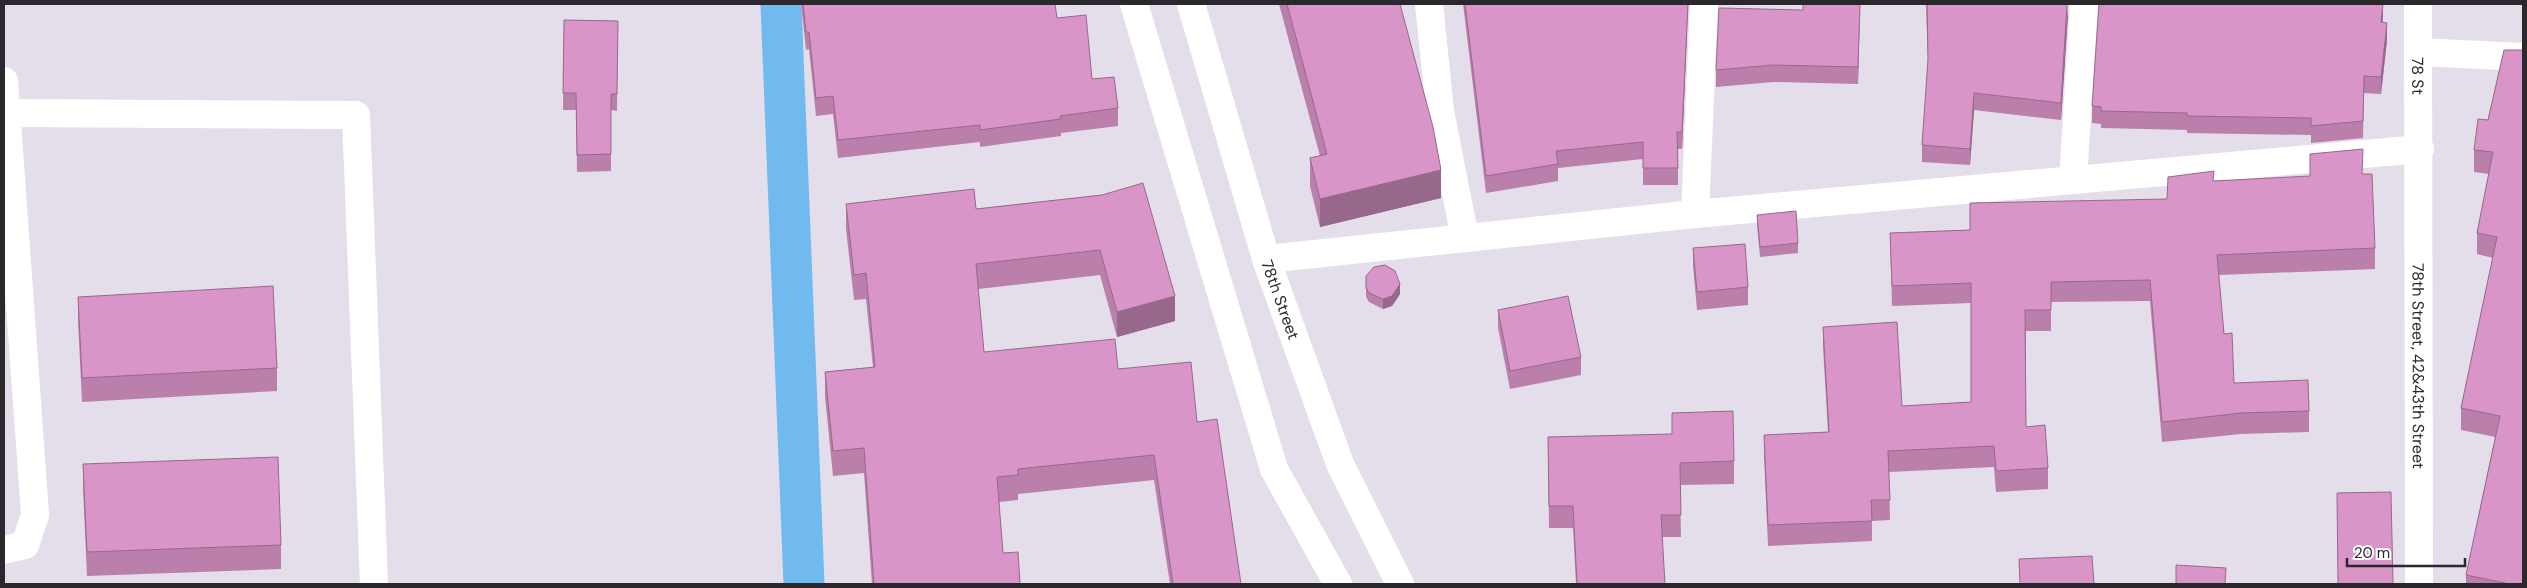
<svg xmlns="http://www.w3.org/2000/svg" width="2527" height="588" font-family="'DM Sans',sans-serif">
<rect width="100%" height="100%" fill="#e3deea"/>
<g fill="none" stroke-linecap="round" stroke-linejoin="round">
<path stroke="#70baf0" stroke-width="41" d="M781 4 804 584"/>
<g stroke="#fff" stroke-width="28">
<path d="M1429 4 1440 111 1465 238"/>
<path id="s1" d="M2418 4 2419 584"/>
<path d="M2419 52 2523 57"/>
<path d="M4 81 35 515 25 545 4 550"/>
<path d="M6 113 356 115 374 584"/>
<path d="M2073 180 2084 4"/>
<path d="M1695 214 1704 4"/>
<path d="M1266 259 1695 214 2420 149"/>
</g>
<g stroke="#fff" stroke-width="28">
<path d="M1134 4 1274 469 1338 584"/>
<path id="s2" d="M1191 4 1266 259 1340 464 1400 584"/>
</g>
</g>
<g fill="#bb7fac">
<path d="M801 4H1055L1057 18 1092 79 1118 108V126L1061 133V136L980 147V142L838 158 833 114 816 116 809 49 806 50Z"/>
<path d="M1279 4H1400L1441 198 1320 227 1310 186V158L1320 156Z"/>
<path d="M1463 4H1688L1682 149H1678V185H1643V159L1558 168V181L1486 193Z"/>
<path d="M1860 4 1858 84 1773 82 1716 87V70L1803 10Z"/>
<path d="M1926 4 2068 15 2061 120 1974 110 1970 165 1922 162V145L1928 63Z"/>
<path d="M2383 4V22L2387 40 2381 94 2364 93 2363 138 2311 143V135L2187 133V130L2101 128V124L2092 123V106Z"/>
<path d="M564 20 618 21 617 111 611 110V171L577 172 576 110H563Z"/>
<path d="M2504 50 2523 584H2466V575L2495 437 2461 430V408L2493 258 2477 254V233L2489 174 2474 172V150L2488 120Z"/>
<path d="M2363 174 2375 248V269L2219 275 2224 334 2234 383 2309 411V432L2241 434 2162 442 2150 301 2051 302V331H2026V427L2048 468V489L1996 492 1994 467 1889 472 1890 520 1872 521V541L1768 546 1764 456V435L1828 432 1823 347V327L1902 406 1971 402V303L1892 306 1890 233 1970 230 2167 199 2214 181Z"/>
<path d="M1102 195 1175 321 1117 337 1100 275 978 289 984 352 1118 369 1197 422 1241 584H1170L1154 480 1018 494V500L999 502 1003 553 1020 584H872L864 473 833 476 825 397V372L873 367 866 299 854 300 846 229V204L976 209Z"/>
<path d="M1757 215 1798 243V253L1760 257 1757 225Z"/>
<path d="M1693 248 1748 287V305L1697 310 1693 266Z"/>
<path d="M1366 276 1400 294 1392 306 1383 309 1369 302 1366 297Z"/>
<path d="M78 297 277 368V391L82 402 78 321Z"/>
<path d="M1498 310 1581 357V375L1510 389 1498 328Z"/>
<path d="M1548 437 1734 461V484L1680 485 1681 537H1662L1665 584H1576L1573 528H1549Z"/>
<path d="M83 464 281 545V569L87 576 83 488Z"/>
</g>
<g fill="#98688c">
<path d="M1688 4 1682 149V132Z"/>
<path d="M1860 4 1858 84V67Z"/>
<path d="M2068 4V15L2061 120V103Z"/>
<path d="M2383 4V16L2381 39V22Z"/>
<path d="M2387 23V40L2381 94V77Z"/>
<path d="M1974 93V110L1970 165V149Z"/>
<path d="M1441 170V198L1320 227V199Z"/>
<path d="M1400 284V294L1392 306 1383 309V299Z"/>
<path d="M1175 296V321L1117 337V312Z"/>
</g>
<g fill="#d994c8" stroke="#98688c">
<path d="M803 4H1055L1057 18 1086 15 1092 79 1114 77 1118 108 1060 116 1061 119 980 130V125L838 140 833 96 816 98 809 32H806Z"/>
<path d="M1287 4H1400L1433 127 1441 170 1320 199 1310 158 1327 154Z"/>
<path d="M1465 4H1688L1682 132H1677L1678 168H1643V142L1556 151 1558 164 1486 176Z"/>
<path d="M1803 4H1860L1858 67 1773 65 1716 70 1719 8 1803 10Z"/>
<path d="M1927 4H2067L2061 103 1974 93 1970 149 1922 145 1928 59Z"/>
<path d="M2099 4H2383L2381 22 2387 23 2381 77 2364 76 2363 121 2311 126V118L2187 116V113L2101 111V107L2092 106Z"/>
<path d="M564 20 618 21 617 94H611V154L577 155 576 93H563Z"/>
<path d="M2504 50H2523V584H2510L2466 575 2500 416 2461 408 2497 237 2477 233 2493 152 2474 150 2478 119 2488 120Z"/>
<path d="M2363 149 2362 174H2372L2375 248 2217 255 2224 334 2232 333 2234 383 2308 380 2309 411 2241 413 2162 422 2150 280 2051 282V310H2025L2026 427 2045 425 2048 468 1996 471 1994 446 1888 451 1890 500H1871L1872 521 1768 525 1764 435 1829 432 1823 327 1897 322 1902 406 1971 402V283L1892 286 1890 233 1970 230V203L2167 199 2168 177 2214 171 2213 181 2310 176V154Z"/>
<path d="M1143 183 1175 296 1117 312 1100 250 976 264 984 352 1115 339 1118 369 1191 362 1197 422 1217 419 1241 584H1173L1154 455 1018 469V475L997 477 1003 553 1018 552 1020 584H874L864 448 833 451 825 372 875 367 866 273 854 275 846 204 974 189 976 209 1102 195Z"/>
<path d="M1796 211 1798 243 1760 247 1757 215Z"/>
<path d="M1745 244 1748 287 1697 292 1693 248Z"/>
<path d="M1385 265 1395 271 1400 284 1392 296 1383 299 1369 293 1366 288V276L1374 267Z"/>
<path d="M273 286 277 368 82 378 78 297Z"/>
<path d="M1568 296 1581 357 1510 371 1498 310Z"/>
<path d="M1733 411 1734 461 1680 463 1681 515H1661L1665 584H1577L1573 506H1549L1548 437 1672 434V413Z"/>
<path d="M278 457 281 545 87 552 83 464Z"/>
<path d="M2391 492 2393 584H2338L2337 493Z"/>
<path d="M2092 556 2094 584H2020L2019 559Z"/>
<path d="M2176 565 2226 568 2225 584H2176Z"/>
</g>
<g text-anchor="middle" stroke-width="4.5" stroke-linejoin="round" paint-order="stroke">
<g font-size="16" fill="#2a282c" stroke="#fff">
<text dy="6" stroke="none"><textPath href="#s1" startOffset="72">78 St</textPath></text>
<text dy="6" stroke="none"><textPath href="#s2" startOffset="309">78th Street</textPath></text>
<text dy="6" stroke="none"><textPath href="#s1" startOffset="362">78th Street, 42&amp;43th Street</textPath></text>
</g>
</g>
<rect width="2527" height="588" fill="none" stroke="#2a282c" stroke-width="10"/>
<path d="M2347 558v8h118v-8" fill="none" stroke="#2a282c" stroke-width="2.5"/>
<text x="2354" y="558" font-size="15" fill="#2a282c" stroke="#ffffff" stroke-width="4" paint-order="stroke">20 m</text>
</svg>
